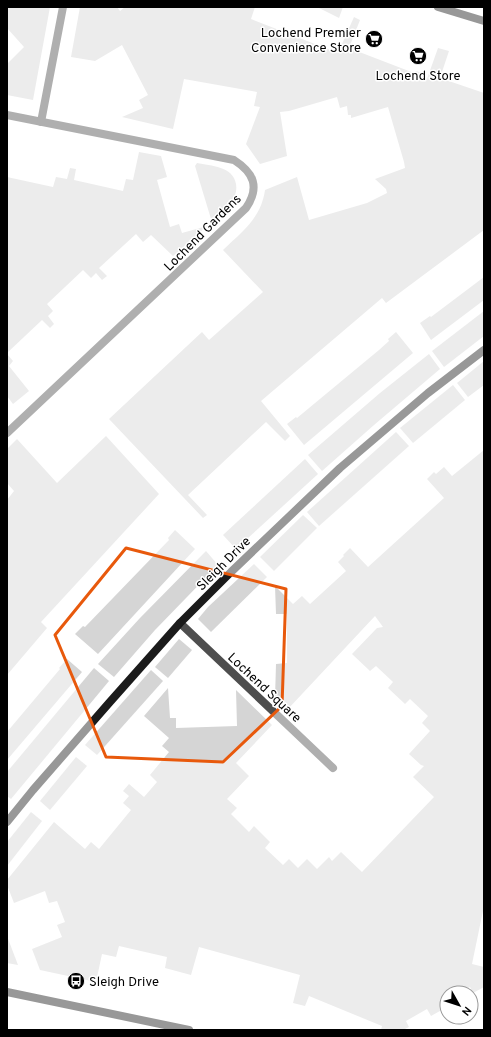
<svg xmlns="http://www.w3.org/2000/svg" width="491" height="1037" font-family="Overpass,sans-serif">
<rect width="100%" height="100%" fill="#fff"/>
<g fill="#d5d5d5">
<path d="M7 7H50L33 100 7 95V64L24 47 7 28Z"/>
<path d="M80 7H117L120 11 125 7H255L251 19 338 53 354 17 360 20 349 48 414 73 416 71 421 73 420 76 427 79 438 48 449 51 440 78 484 93V230L386 303 382 298 261 401 290 436 285 441 266 422 188 495 207 515 203 518 109 419 202 332 209 340 263 292 223 250C243 231 261 218 265 190L297 177 309 220 367 203 387 193 386 189 375 179 405 168 404 162 388 107 351 118V115H348L347 106 340 108 337 97 289 111 280 112 287 156 260 164 246 144 260 107 254 106 257 92 184 79 173 129 122 117 143 108 139 100 148 95 122 45 95 61 71 57Z"/>
<path d="M317 7H343L339 18Z"/>
<path d="M139 152 161 156 167 177 157 180 170 227 179 224 182 233 207 226 173 256 151 235 143 242 136 234 99 268 107 276 102 280 96 273 91 278 83 270 47 304 53 311 48 316 54 324 50 328 42 320 7 353V177L53 187 56 177 67 179 70 168 76 169 74 180 123 191 126 179 133 180Z"/>
<path d="M197 163C211 166 233 166 236 184 237 189 236 194 233 199 228 207 220 213 213 220L211 219 195 166Z"/>
<path d="M484 277V300L431 340 420 323 430 316 431 317Z"/>
<path d="M484 311V336L444 367 432 351Z"/>
<path d="M396 332 413 353 304 445 287 424 296 417 297 418 379 350 389 341 388 339Z"/>
<path d="M7 354 13 361 9 366 29 391 13 404 7 396Z"/>
<path d="M429 354 440 369 374 425 322 471 308 455 380 393Z"/>
<path d="M484 361V385L468 397 457 383Z"/>
<path d="M453 385 465 400 413 443 400 428Z"/>
<path d="M396 432 409 446 319 526 307 512Z"/>
<path d="M106 436 159 494 41 622 47 628 7 675V500L14 491 7 483V449L17 439 57 483Z"/>
<path d="M484 450V906L472 964 484 967V987L473 993 470 987 459 993H447V1007L431 1016 427 1009 406 1021 409 1027 403 1030H381L382 1026 309 996 305 1006 293 1003 300 975 199 947 191 975 165 968 167 957 119 946 116 957 102 954 96 982 40 970 32 949 62 937 57 925 65 922 57 901 49 903 45 891 14 903 7 885V880L54 822 85 849 91 842 99 849 131 810 123 803 129 796 123 791 129 784 144 797 157 782 150 775 169 752 162 746 169 738 144 716 168 688 170 718H176V728L237 726 236 690 272 725 236 763 249 776 227 799 237 808 231 814 249 832 254 826 270 842 265 848 283 865 289 859 298 868 307 859 317 869 329 857 332 861 341 852 362 872 434 797 413 777 424 766 421 765 409 754 430 731 422 723 428 716 410 699 405 704 388 688 393 682 376 666 370 671 352 654 377 628 383 627 375 616 288 709 275 698 276 664 287 663V614H276L275 586 293 604 302 596 310 604 346 571 338 562 344 556 343 555 350 548 368 567 444 498 427 479 434 472 436 474 444 467 452 476Z"/>
<path d="M305 459 318 474 236 549 223 535Z"/>
<path d="M303 515 317 528 274 571 260 557Z"/>
<path d="M175 530 195 549 98 654 75 634 83 626 85 627 169 540 168 538Z"/>
<path d="M206 551 218 565 155 630 114 677 98 664 140 618Z"/>
<path d="M254 564 267 577 211 632 198 619 208 607Z"/>
<path d="M179 639 192 650 168 678 155 667Z"/>
<path d="M67 659 82 672 7 760V732L60 669 59 668Z"/>
<path d="M94 668 109 681 11 799 7 796V772Z"/>
<path d="M151 670 163 681 97 755 85 745Z"/>
<path d="M76 757 87 766 50 810 40 801Z"/>
<path d="M31 812 42 821 7 866V842Z"/>
<path d="M7 936 18 965 7 963Z"/>
</g>
<g fill="none" stroke-linecap="round" stroke-linejoin="round">
<g stroke="#4e4e4e" stroke-width="8">
<path d="M7 115 234 160C254 173 260 187 246 208L7 433"/>
<path d="M41 122 63 7"/>
<path d="M180 623 333 768"/>
</g>
<g stroke="#1b1b1b" stroke-width="8">
<path d="M438 7 484 21"/>
<path d="M7 822 33 790 109 703 180 623 231 572 340 468 428 393 484 350"/>
<path d="M7 992 189 1030"/>
</g>
</g>
<path d="M0 0H491V1037H0ZM126 548 286 589 282 706 223 762 106 757 55 635Z" fill="#fff" fill-opacity=".55" fill-rule="evenodd"/>
<path fill="none" stroke="#e8590c" stroke-width="3" stroke-linejoin="round" d="M126 548 286 589 282 706 223 762 106 757 55 635Z"/>
<defs>
<symbol id="supermarket-disc" viewBox="-11 -11 22 22"><circle r="9.5" fill="#000" stroke="#fff"/><path d="M-6-5.5h2.5l.6 2H6L4.5 2H-2.5L-4.4-4H-6ZM-1.5 3.2a1.3 1.3 0 1 0 .1 0ZM3 3.2a1.3 1.3 0 1 0 .1 0Z" fill="#fff"/></symbol>
<symbol id="bus-disc" viewBox="-11 -11 22 22"><circle r="9.5" fill="#000" stroke="#fff"/><path d="M-5-6H5V4H4V6H2V4H-2V6H-4V4H-5ZM-3.5-4V0h7V-4ZM-3.5 1.2v1.5H-2V1.2ZM2 1.2v1.5H3.5V1.2Z" fill="#fff"/></symbol>
</defs>
<g fill-rule="evenodd">
<use href="#supermarket-disc" x="364" y="29" width="20" height="20"/>
<use href="#supermarket-disc" x="408" y="46" width="20" height="20"/>
<use href="#bus-disc" x="66" y="971" width="20" height="20"/>
</g>
<g text-anchor="middle" stroke-width="3" stroke-linejoin="round" paint-order="stroke">
<g font-size="13" fill="#000" stroke="#fff" text-anchor="end">
<text x="361" y="37">Lochend Premier<tspan x="361" dy="15">Convenience Store</tspan></text>
<text x="418" y="80" text-anchor="middle">Lochend Store</text>
<text x="89" y="986" text-anchor="start">Sleigh Drive</text>
</g>
<g font-size="13" fill="#000" stroke="#fff">
<text transform="translate(202 232) rotate(-45)" y="5">Lochend Gardens</text>
<text transform="translate(223 563) rotate(-45)" y="5">Sleigh Drive</text>
<text transform="translate(265 687) rotate(43)" y="5">Lochend Square</text>
</g>
</g>
<rect width="491" height="1037" fill="none" stroke="#000000" stroke-width="16"/>
<g transform="translate(459 1005) rotate(129)"><circle r="19" fill="#ffffff" stroke="#999999"/>
<path d="M0-3L7 15L0 10L-7 15Z" fill="#000000"/>
<text y="-6" font-size="11" font-weight="bold" text-anchor="middle" fill="#000000">N</text>
</g>
</svg>
